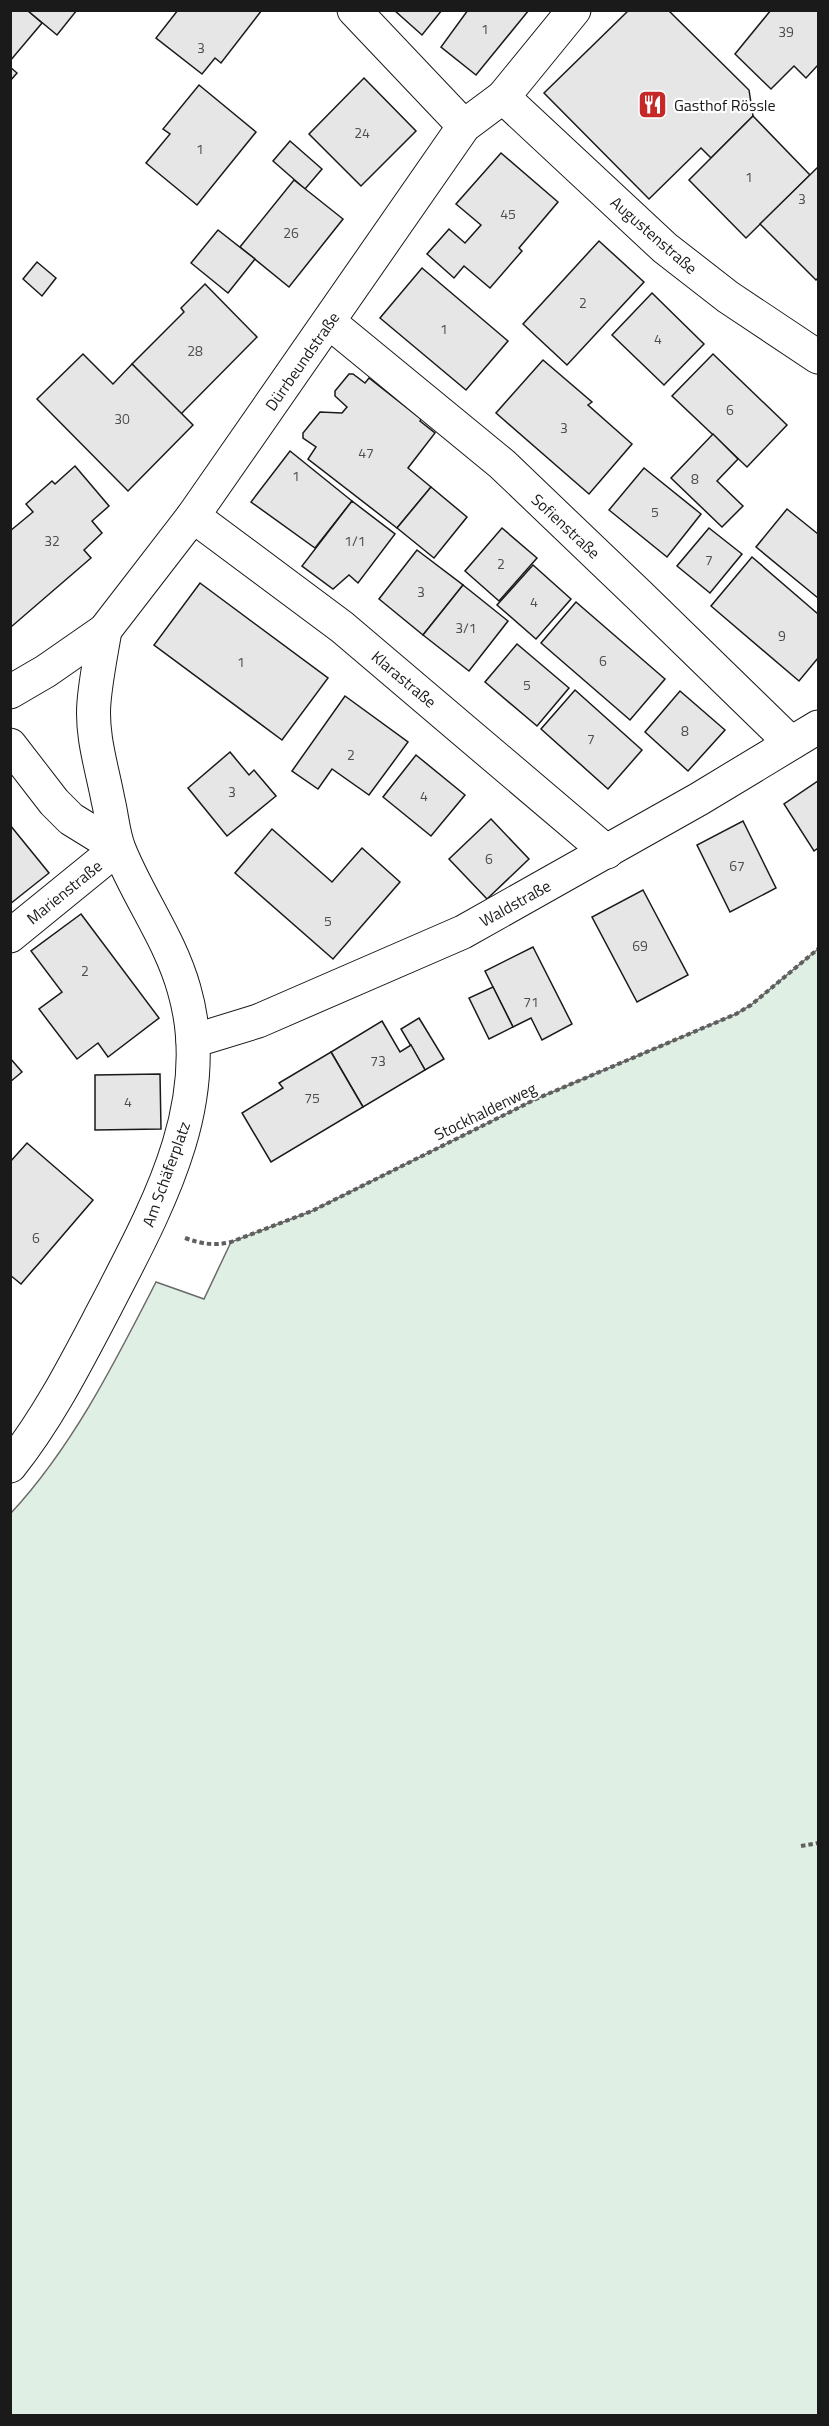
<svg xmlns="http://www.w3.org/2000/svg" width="829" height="2426" font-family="'Titillium Web',sans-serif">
<rect width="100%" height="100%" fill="#fff"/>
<path fill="#e0efe3" stroke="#6a6a6a" stroke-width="1.5" d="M818 949V2415H11V1513C73 1446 115 1362 156 1282L204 1299 231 1242 312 1211 536 1099 736 1014 751 1005Z"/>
<g fill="#e6e6e6" stroke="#1a1a1a" stroke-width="1.5">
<path d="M10 10H27L42 23 10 61Z"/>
<path d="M27 10H77L57 35Z"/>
<path d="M178 10H262L221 63 215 58 202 74 156 38Z"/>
<path d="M394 10H442L422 35Z"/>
<path d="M468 10H529L476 75 441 47Z"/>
<path d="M629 10H668L749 90 753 116 711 158 701 148 649 199 544 93Z"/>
<path d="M771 10H818V65L806 78 794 66 771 89 735 54Z"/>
<path d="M10 67 17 73 10 81Z"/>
<path d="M364 78 416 131 361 186 309 134Z"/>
<path d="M199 85 256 132 197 205 146 163 170 134 163 129Z"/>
<path d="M753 116 810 175 746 238 689 180Z"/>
<path d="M290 141 322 169 305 189 273 161Z"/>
<path d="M501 153 558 202 519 248 522 251 490 288 464 266 454 278 427 254 449 229 465 243 481 225 456 204Z"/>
<path d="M818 167V278L816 280 760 224Z"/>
<path d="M294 180 343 219 289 287 240 247Z"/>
<path d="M218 230 255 259 228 293 191 263Z"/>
<path d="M599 241 644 282 567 365 523 324Z"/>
<path d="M37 262 56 278 42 296 23 279Z"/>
<path d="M422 268 508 341 466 390 380 318Z"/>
<path d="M205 284 257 337 181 414 132 364 184 312 181 308Z"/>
<path d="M652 293 704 344 664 385 612 335Z"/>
<path d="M83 354 113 384 132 364 193 425 128 491 37 399Z"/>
<path d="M713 354 787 425 747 467 672 396Z"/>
<path d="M543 360 592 402 588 405 632 444 589 494 496 413Z"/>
<path d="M349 374H353L365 383 369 378 421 419 420 421 435 433 408 468 431 487 397 528 308 459 316 447 303 438V433L320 412 342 413 347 407 335 396V391Z"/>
<path d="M713 434 738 459 717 481 743 506 722 527 671 478Z"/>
<path d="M290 451 352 501 315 548 251 502Z"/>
<path d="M75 466 109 506 92 521 102 533 84 550 91 558 11 627 10 531 33 512 26 504 52 481 55 484Z"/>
<path d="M644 468 701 514 667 557 609 510Z"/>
<path d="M431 487 467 517 434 558 397 528Z"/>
<path d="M352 501 395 534 358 583 349 575 333 589 302 566Z"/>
<path d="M787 509 818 534V598L756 547Z"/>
<path d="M502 528 537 558 499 601 465 571Z"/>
<path d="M709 528 742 554 710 593 677 566Z"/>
<path d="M417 550 463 585 423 635 379 599Z"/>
<path d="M752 557 818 614V658L799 681 711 606Z"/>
<path d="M533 565 571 599 536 639 497 605Z"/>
<path d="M200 583 328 678 282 740 154 645Z"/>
<path d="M463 585 508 621 469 671 423 635Z"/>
<path d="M576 602 665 679 630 720 541 643Z"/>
<path d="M517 644 569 688 537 726 485 682Z"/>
<path d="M575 690 642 750 608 789 541 729Z"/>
<path d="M680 691 725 730 688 771 645 732Z"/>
<path d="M345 696 408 742 369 795 332 769 318 789 292 771Z"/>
<path d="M230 752 249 775 254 770 276 796 227 836 188 788Z"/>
<path d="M416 755 465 795 431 836 383 797Z"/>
<path d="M818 781V848L814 851 784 804Z"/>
<path d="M491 819 529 859 487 899 449 859Z"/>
<path d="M743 821 776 888 730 912 697 845Z"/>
<path d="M10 825 49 873 10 904Z"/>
<path d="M272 829 332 882 362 848 400 882 333 959 235 873Z"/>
<path d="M643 890 688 975 637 1002 592 917Z"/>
<path d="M81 914 159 1018 108 1057 98 1043 77 1059 39 1009 62 992 31 951Z"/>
<path d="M533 947 572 1024 542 1040 531 1018 513 1027 485 971Z"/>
<path d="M493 987 513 1027 489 1039 469 998Z"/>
<path d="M419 1018 444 1059 425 1070 401 1029Z"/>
<path d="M382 1021 400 1052 411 1045 425 1070 363 1107 331 1052Z"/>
<path d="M331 1052 363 1107 271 1162 242 1113 283 1088 279 1083Z"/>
<path d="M10 1058 22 1072 10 1082Z"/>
<path d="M160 1074 161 1129 95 1130V1075Z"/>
<path d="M27 1143 93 1200 21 1284 10 1275V1162Z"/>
</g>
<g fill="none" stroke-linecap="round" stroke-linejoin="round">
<defs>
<g id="minor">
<path d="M354 10 464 126"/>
<path d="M503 97 665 248 728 297 818 357"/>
<path d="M329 322 502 464 640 596 791 743"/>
<path d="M193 516 342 627 607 852"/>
<path d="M10 692 46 671 105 630 193 516 464 126 503 97 574 10"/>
<path d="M10 745 54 802 71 819 118 848"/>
<path d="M10 936 118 848"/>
<path d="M193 1041 258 1021 463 932 699 799 818 727"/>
<path d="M10 1466C49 1417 77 1361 106 1306 156 1209 217 1102 184 989 170 939 138 897 119 849 113 834 112 816 108 800 102 768 91 735 94 702 96 678 101 654 105 630"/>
</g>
</defs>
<use href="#minor" stroke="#1a1a1a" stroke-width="35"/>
<g stroke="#5f5f5f" stroke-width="4" stroke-dasharray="4.5 3" stroke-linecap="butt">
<path d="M185 1238C202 1244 214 1246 231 1242L312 1211 536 1099 736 1014 751 1005 818 949"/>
<path d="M801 1846 818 1843"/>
</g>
<use href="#minor" stroke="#fff" stroke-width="33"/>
</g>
<defs>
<symbol id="restaurant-square" viewBox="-11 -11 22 22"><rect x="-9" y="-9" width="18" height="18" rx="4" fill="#c62828" stroke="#fff"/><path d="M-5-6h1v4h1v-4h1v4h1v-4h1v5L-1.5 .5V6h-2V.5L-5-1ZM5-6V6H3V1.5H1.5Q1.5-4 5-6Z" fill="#fff"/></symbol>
</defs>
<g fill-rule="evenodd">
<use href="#restaurant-square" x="636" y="88" width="33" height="33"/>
</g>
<g text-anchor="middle" stroke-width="4.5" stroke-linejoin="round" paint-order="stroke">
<g font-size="14" fill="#4d4d4d">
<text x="485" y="34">1</text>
<text x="786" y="37">39</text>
<text x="201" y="53">3</text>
<text x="362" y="138">24</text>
<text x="200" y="154">1</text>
<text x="749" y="182">1</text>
<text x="802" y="204">3</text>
<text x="508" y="219">45</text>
<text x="291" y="238">26</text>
<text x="583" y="308">2</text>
<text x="444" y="334">1</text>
<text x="658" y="344">4</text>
<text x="195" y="356">28</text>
<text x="730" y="415">6</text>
<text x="122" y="424">30</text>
<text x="564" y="433">3</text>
<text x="366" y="458">47</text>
<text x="296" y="481">1</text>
<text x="695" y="484">8</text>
<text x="655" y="517">5</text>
<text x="52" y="546">32</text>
<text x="355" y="546">1/1</text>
<text x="709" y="565">7</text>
<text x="501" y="569">2</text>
<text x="421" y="597">3</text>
<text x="534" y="607">4</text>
<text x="466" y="633">3/1</text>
<text x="782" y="641">9</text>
<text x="603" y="666">6</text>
<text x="241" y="667">1</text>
<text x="527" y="690">5</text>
<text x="685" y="736">8</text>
<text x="591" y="744">7</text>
<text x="351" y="760">2</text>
<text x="232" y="797">3</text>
<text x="424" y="801">4</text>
<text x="489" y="864">6</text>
<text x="737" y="871">67</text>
<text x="328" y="926">5</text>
<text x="640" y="951">69</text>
<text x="85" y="976">2</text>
<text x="531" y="1007">71</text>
<text x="378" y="1066">73</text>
<text x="312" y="1103">75</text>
<text x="128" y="1107">4</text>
<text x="36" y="1243">6</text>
</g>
<g font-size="16" fill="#1a1a1a" stroke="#fff" text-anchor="start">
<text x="674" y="111">Gasthof Rössle</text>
</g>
<g font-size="16" fill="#1a1a1a" stroke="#fff">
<text transform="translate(654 235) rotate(41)" y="6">Augustenstraße</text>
<text transform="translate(302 361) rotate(-55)" y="6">Dürrbeundstraße</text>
<text transform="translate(566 526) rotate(43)" y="6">Sofienstraße</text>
<text transform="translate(404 679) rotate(40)" y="6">Klarastraße</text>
<text transform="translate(64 892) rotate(-39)" y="6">Marienstraße</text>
<text transform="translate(515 903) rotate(-29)" y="6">Waldstraße</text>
<text transform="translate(485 1111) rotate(-26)" y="6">Stockhaldenweg</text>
<text transform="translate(166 1174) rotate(-70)" y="6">Am Schäferplatz</text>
</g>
</g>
<rect width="829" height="2426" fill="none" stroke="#1a1a1a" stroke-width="24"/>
</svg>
